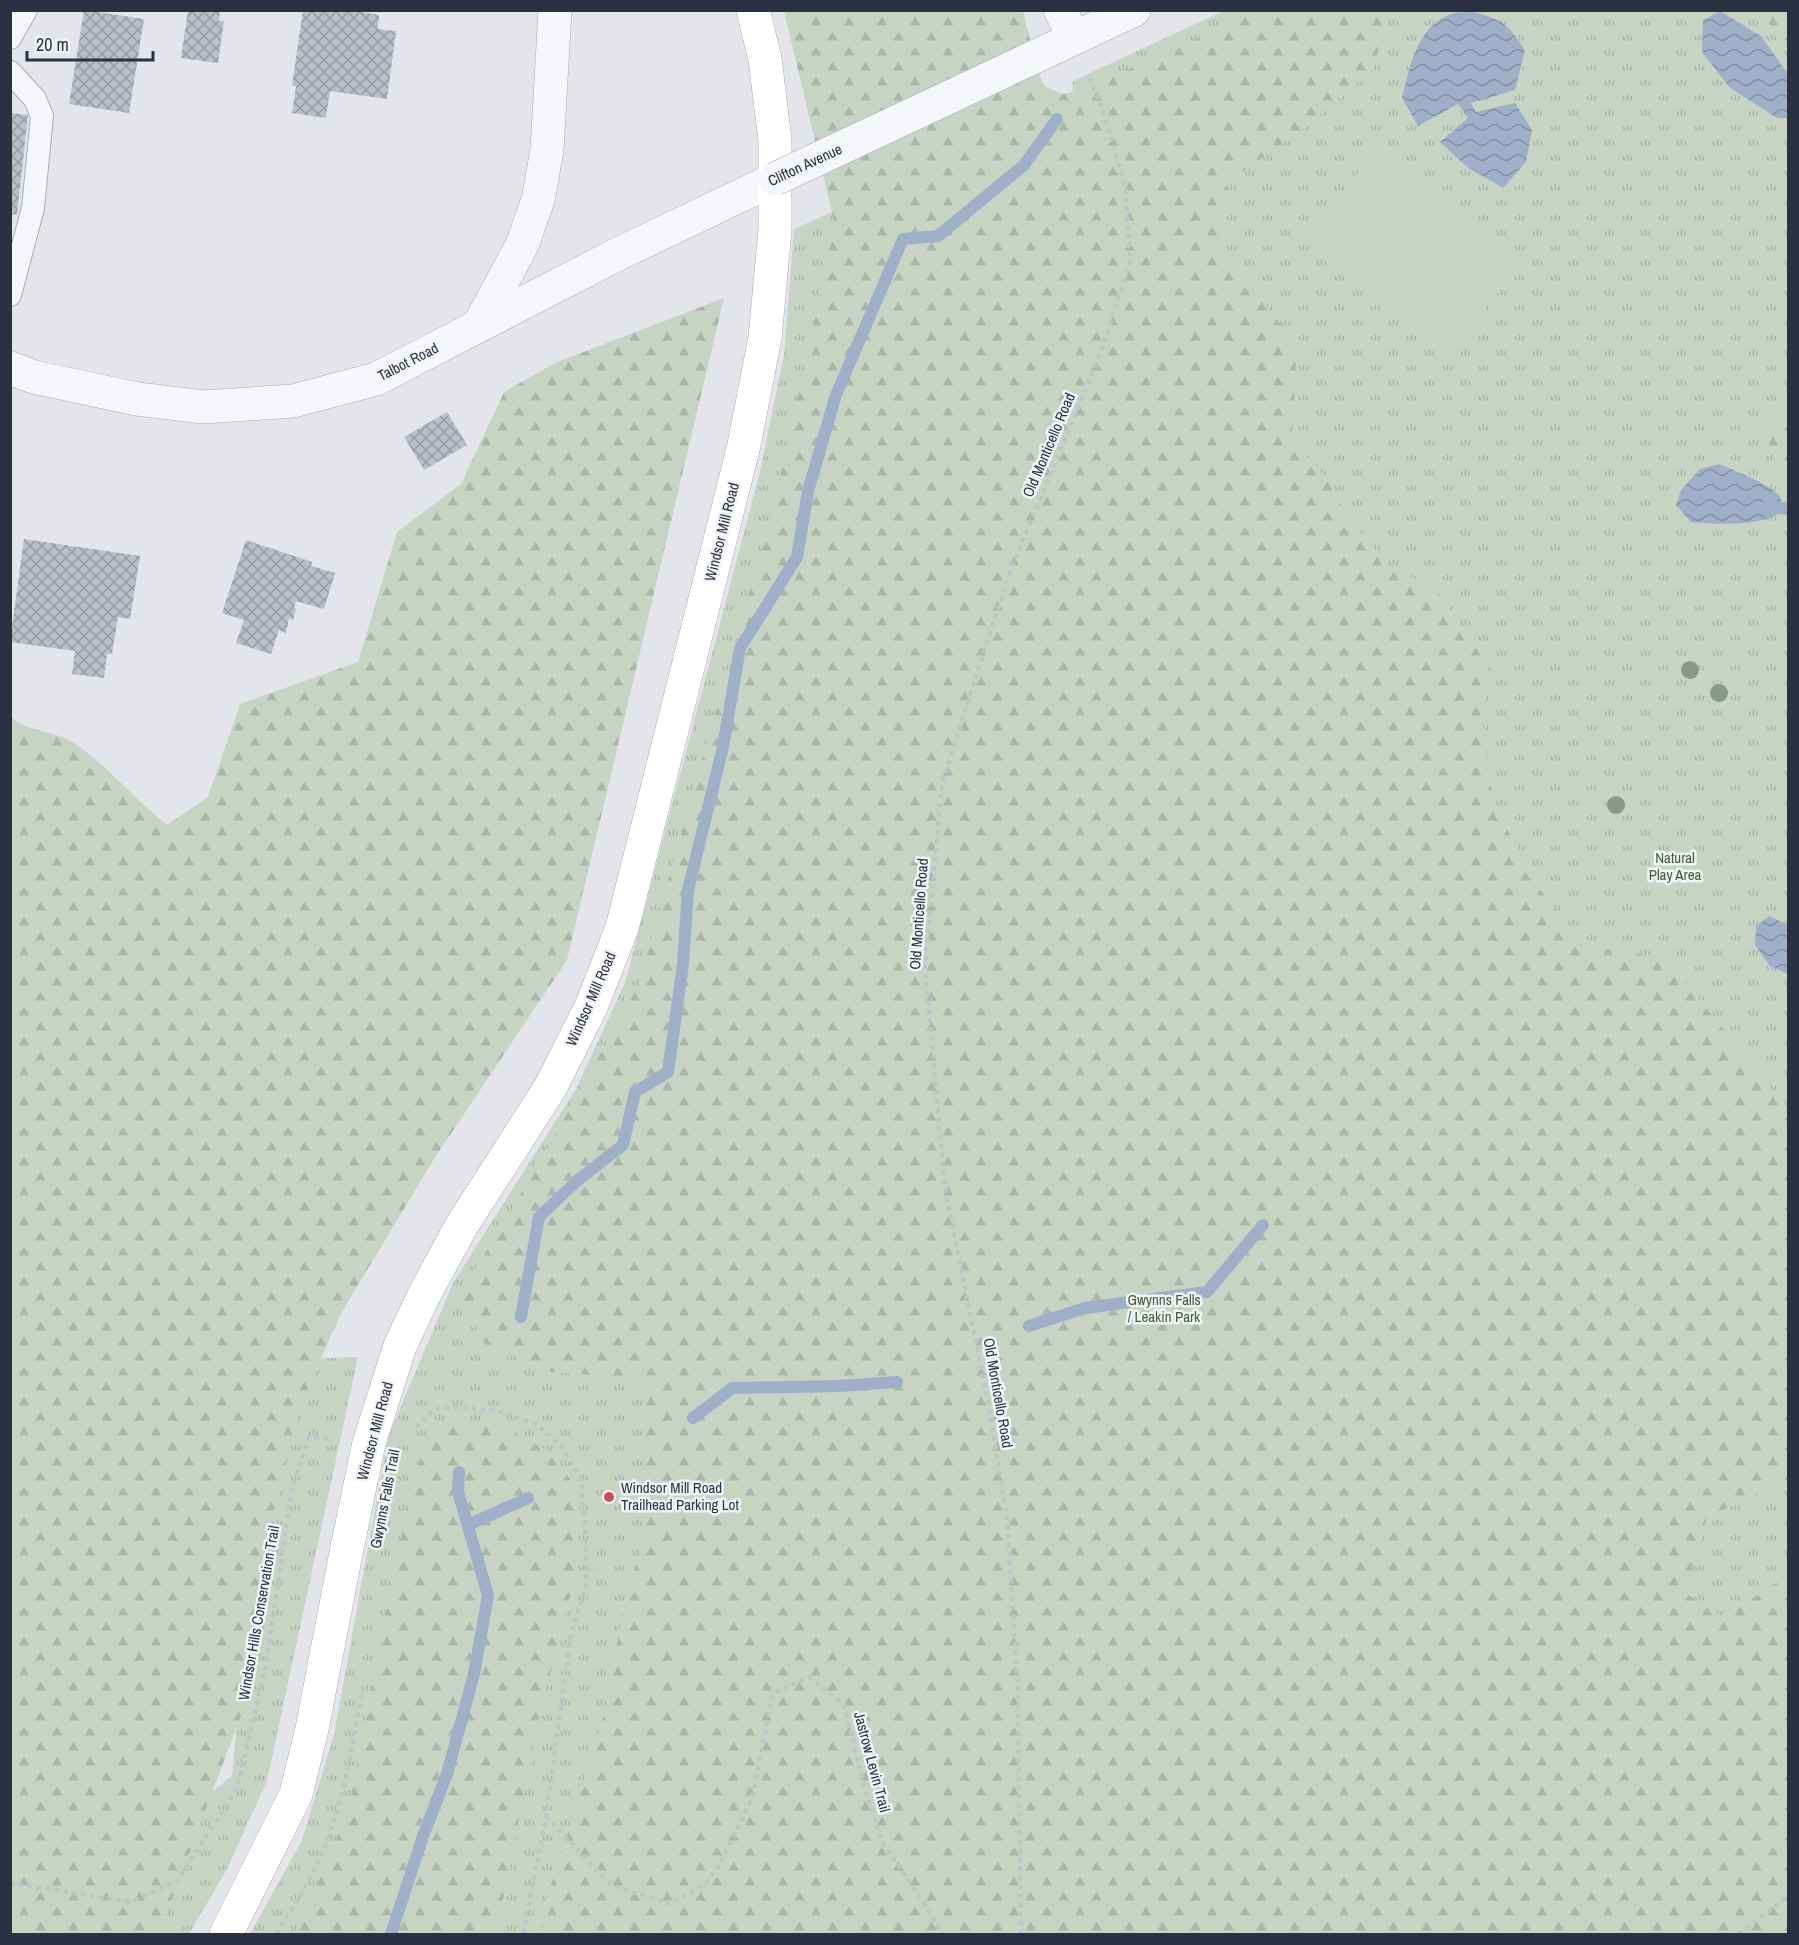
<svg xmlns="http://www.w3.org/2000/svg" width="1799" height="1945" font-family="'Archivo Narrow',sans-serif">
<defs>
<pattern id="grass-tufts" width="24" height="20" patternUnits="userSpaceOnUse" patternTransform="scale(1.5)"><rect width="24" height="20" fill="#c7d4c4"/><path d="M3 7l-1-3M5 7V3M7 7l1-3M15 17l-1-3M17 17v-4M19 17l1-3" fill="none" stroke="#abb6aa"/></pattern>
<pattern id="forest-firs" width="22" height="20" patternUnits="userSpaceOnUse" patternTransform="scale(1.5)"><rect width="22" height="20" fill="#c7d4c4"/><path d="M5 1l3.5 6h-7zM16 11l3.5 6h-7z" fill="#abb6aa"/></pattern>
<pattern id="water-waves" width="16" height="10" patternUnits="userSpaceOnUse" patternTransform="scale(1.5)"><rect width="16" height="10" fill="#a0afc8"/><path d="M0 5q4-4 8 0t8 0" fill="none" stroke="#838fa4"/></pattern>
<pattern id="building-cross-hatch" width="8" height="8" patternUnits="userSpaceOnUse" patternTransform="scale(1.5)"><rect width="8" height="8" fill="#babec7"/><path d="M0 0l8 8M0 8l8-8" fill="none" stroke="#979ba3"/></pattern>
</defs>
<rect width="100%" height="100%" fill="#e3e5ea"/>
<g fill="url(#grass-tufts)">
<path d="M1223 11H1788V1934H250L302 1840 334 1735 388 1437 453 1283 576 1089 625 983 760 472 784 355 794 229 1072 104 1073 81Z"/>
<path d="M358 1357 267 1781 226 1871 189 1934H11L10 1777 209 1794 232 1776 272 1360Z"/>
</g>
<g fill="url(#forest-firs)">
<path d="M784 11H1023L1038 71 1044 86 1062 94 1082 90 1259 11H1390L1373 69 1310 124 1228 182 1216 244 1282 326 1296 365 1292 442 1334 486 1344 513 1389 567 1435 587 1491 670 1482 715 1493 800 1532 880 1585 947 1665 957 1788 1110V1479L1707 1517 1687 1594 1724 1617 1788 1575V1934H543L545 1904 607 1706 622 1613 641 1547 646 1483 644 1379 552 1372 485 1344 460 1295 541 1160 638 986 773 510 835 225Z"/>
<path d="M1762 11H1777L1788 19V55Z"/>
<path d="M724 298 567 960 434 1159 346 1305C329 1335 319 1368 303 1398L271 1522 251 1689 160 1931 156 1934H11V717C29 733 55 730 74 743 108 766 135 800 167 825L208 797 240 704 358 662 397 532 461 484 504 392 555 363Z"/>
<path d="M1788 406V479L1777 466 1764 428Z"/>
<path d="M457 1420 498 1424 543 1448 570 1479 576 1511V1572L537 1727 496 1934H294L330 1856 350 1801 405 1518 423 1447Z"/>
</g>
<path fill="#c7d4c4" d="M1379 147 1523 260 1451 353 1306 241Z"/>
<g fill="url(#water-waves)">
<path d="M1720 11 1761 36 1788 74V118H1777L1730 88 1702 52 1703 20Z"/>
<path d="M1473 12C1502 19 1509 25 1525 50L1515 90 1471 103 1476 112 1515 103 1532 130 1526 162 1503 188 1467 167 1440 142 1468 118 1458 104 1418 126 1402 98C1410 66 1417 24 1454 13 1460 12 1467 12 1473 12Z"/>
<path d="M1719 464C1733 470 1773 485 1780 497 1799 530 1705 524 1691 522L1676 505 1681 490 1700 469Z"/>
<path d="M1769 916 1788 925V974L1770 966 1755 945 1756 926Z"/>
</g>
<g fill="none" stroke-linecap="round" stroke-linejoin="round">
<g stroke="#a0afc8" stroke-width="12">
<path d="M1766 507 1788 509"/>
<path d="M521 1317 539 1217 578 1180 623 1145 635 1092 668 1072 683 964 688 890 723 747 740 648 797 557 808 491 836 395 903 239 938 236 1024 165 1057 119"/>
<path d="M1029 1326 1085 1308 1207 1292 1263 1225"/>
<path d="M693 1418 732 1388 839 1386 897 1382"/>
<path d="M468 1525 528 1498"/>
<path d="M391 1934 423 1836 447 1774 474 1674 488 1595 458 1492 459 1472"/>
</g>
</g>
<g fill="url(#building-cross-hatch)">
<path d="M84 10 144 19 129 113 69 104Z"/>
<path d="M188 10H220L219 21H224L218 63 181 58Z"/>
<path d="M303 10H350L379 15 378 29 396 31 387 99 330 91 326 118 292 113 296 86H292Z"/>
<path d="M10 113 28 115 17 215 10 214Z"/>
<path d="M447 412 467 445 424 470 404 437Z"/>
<path d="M24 539 140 556 130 619 118 617 112 654H107L104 678 72 674 75 651 10 642Z"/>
<path d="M246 540 312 562 311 566 335 573 324 609 296 601 294 608 296 609 293 620 289 618 286 633 279 630 271 654 236 643 244 620 222 613Z"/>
</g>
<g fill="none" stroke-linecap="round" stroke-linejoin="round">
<defs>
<g id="lane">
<path d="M10 38 26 10"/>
<path d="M10 72 35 99 42 116 33 208 10 295"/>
</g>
<g id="street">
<path d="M1060 10 1075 38"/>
<path d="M1047 51 1134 10"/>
<path d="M479 325 522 245 538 200 547 150 555 10"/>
<path d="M10 368 34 377 137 399 204 407 293 401 376 379 616 255 775 179"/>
</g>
<path id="secondary" d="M226 1934 296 1794 312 1729 347 1548 369 1443 400 1346 425 1293 462 1225 550 1088 591 1007 622 928 744 445 765 338 775 230V140L765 59 753 10"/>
</defs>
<use href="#lane" stroke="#a8abb4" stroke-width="24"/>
<use href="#street" stroke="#a8abb4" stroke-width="34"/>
<use href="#secondary" stroke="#a8abb4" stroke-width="34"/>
<g stroke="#c0c3c9" stroke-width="4" stroke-dasharray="4.5 4.5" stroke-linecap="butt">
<path d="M416 1427 435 1409 460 1407 499 1411 535 1424 545 1432 562 1447 581 1478 585 1523 586 1585 571 1634 546 1816 523 1934"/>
<path d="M587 1570 598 1568"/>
<path d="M546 1816 611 1885 670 1904 704 1885 719 1866 752 1798 773 1693 809 1677 844 1704 862 1778 882 1842 921 1898 942 1934"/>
<path d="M10 1883 130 1902 177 1881 237 1789 266 1664 292 1488 309 1437 331 1439"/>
<path d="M276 1934C296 1903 315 1872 328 1837 346 1789 354 1736 363 1686"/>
<path d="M1021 1934 1018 1692 1007 1515 986 1392 945 1188 925 966 942 783 1010 571 1101 352 1130 262 1126 188 1103 111 1089 75"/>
<path d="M1739 1934 1788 1896"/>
</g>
<use href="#lane" stroke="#f5f6f9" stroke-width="22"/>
<use href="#street" stroke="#f5f6f9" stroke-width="33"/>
<use href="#secondary" stroke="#fff" stroke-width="33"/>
<defs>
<path id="street-bridge" d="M775 179 1047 51"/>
</defs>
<use href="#street-bridge" stroke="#a8abb4" stroke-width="34" stroke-linecap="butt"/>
<use href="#street-bridge" stroke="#f5f6f9" stroke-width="33"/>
</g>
<g fill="#879a89">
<circle cx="1690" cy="670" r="9"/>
<circle cx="1719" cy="693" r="9"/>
<circle cx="1616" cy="805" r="9"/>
</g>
<circle fill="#c84f55" stroke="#f2f4f8" stroke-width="2" cx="609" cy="1497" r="6"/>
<g text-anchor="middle" stroke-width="5" stroke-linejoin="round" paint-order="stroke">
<g font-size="15" fill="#2b3142" stroke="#f2f4f8">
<text transform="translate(805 165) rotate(-25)" y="5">Clifton Avenue</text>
<text transform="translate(408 362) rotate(-27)" y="5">Talbot Road</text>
<text transform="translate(1049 445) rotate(-67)" y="5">Old Monticello Road</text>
<text transform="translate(722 532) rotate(-76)" y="5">Windsor Mill Road</text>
<text transform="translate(919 914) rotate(-86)" y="5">Old Monticello Road</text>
<text transform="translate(591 999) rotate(-66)" y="5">Windsor Mill Road</text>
<text transform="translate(998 1393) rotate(80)" y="5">Old Monticello Road</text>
<text transform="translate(375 1431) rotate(-75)" y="5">Windsor Mill Road</text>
<text transform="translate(385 1499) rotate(-79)" y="5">Gwynns Falls Trail</text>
<text transform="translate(259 1613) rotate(-80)" y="5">Windsor Hills Conservation Trail</text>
<text transform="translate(872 1762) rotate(75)" y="5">Jastrow Levin Trail</text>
</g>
<g font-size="15" fill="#3c5d39" stroke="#f2f4f8">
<text x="1675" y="863">Natural<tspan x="1675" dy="17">Play Area</tspan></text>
<text x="1164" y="1305">Gwynns Falls<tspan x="1164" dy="17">/ Leakin Park</tspan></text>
</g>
<g font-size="15" fill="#2b3142" stroke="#f2f4f8" text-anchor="start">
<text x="621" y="1493">Windsor Mill Road<tspan x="621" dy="17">Trailhead Parking Lot</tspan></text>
</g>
</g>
<rect width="1799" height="1945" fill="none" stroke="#2b3142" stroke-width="24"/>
<path d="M27 51v9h126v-9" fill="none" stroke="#2b3142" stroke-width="3"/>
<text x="36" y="51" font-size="18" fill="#2b3142" stroke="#f2f4f8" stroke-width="4.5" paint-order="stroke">20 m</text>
</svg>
